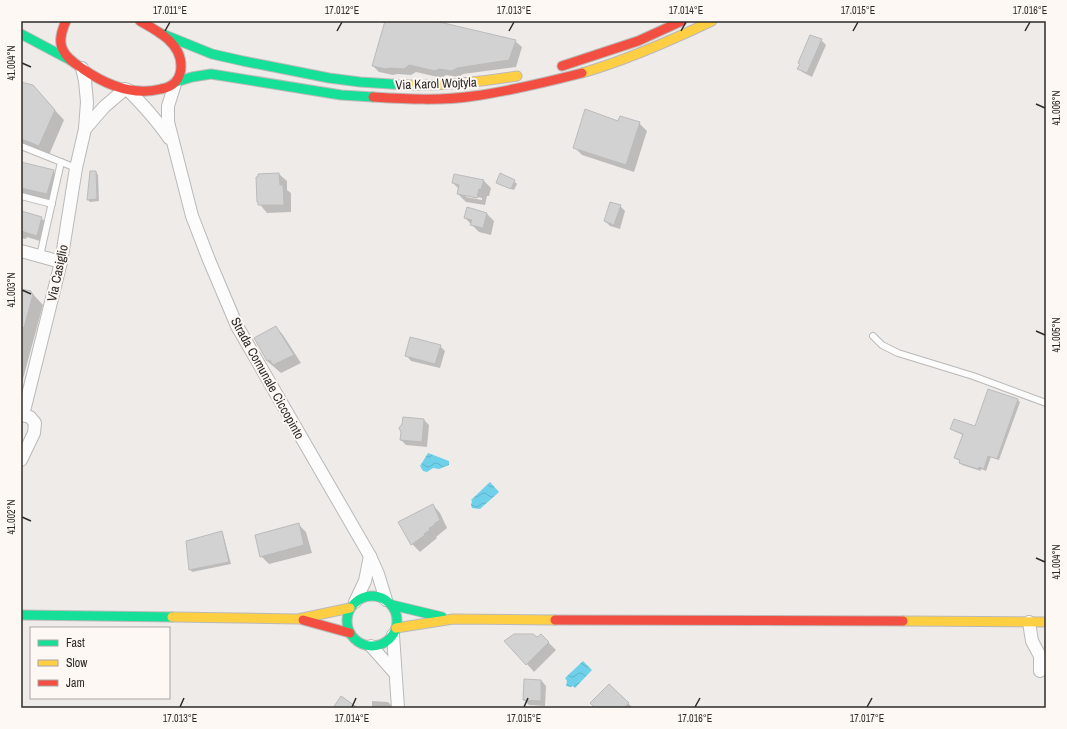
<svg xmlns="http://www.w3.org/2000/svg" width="1067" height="729" font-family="'Archivo Narrow',sans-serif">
<defs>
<pattern id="water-waves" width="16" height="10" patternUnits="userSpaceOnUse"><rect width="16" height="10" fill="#6fd0ea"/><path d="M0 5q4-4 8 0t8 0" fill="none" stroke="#60b3c9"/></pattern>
</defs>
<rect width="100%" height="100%" fill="#eeebe9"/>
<g fill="url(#water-waves)">
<path d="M428 453 449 461V465L439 469 433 468 427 472 423 471 420 466Z"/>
<path d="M490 482 499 492 480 509 472 508 471 505 472 501 471 500Z"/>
<path d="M583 661 592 670 575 688 573 686 571 687 566 686 567 681 565 678Z"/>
</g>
<g fill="#0003" fill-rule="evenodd">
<path d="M386 21H430L515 41 522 47 516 67 463 74 459 77 446 75 442 78 416 72 411 75 397 74 393 75 379 72 373 66Z"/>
<path d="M821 40 826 45 812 77 804 73 799 69Z"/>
<path d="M21 83 40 94 64 120 49 155 21 145Z"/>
<path d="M619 122 639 123 647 131 634 172 582 155 574 147Z"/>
<path d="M21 163 53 171 61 179 55 202 21 193Z"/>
<path d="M96 172 98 175 99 201 90 202 88 200Z"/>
<path d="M279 174 287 181V190L291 193V212L267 213 258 202Z"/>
<path d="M483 180 491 188 489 196H487L485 205 466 202 458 194 459 189 453 183ZM466 195 482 198V200L466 197Z"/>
<path d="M514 181 517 184 514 190 500 185 497 182Z"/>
<path d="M620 206 625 211 620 229 610 226 605 221Z"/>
<path d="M21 212 41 218 48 224 43 242 27 237 26 239 21 238Z"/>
<path d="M486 213 494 221 491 235 479 232 465 218Z"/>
<path d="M21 290 31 292 43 305 21 386Z"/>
<path d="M276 327 283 335 301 363 281 373 267 361 255 338Z"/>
<path d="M440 346 445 351 440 368 411 361 406 355Z"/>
<path d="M1018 400 1020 402 999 460 991 457 986 471 981 469V471L962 465 960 463V461L955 458 963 435 954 431 951 429 975 427Z"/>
<path d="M403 418 424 420 429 425 427 447 406 445 401 440Z"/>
<path d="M433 505 440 513 447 528 436 537 437 538 420 552 412 544Z"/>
<path d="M298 524 306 532 312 553 269 564 261 556Z"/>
<path d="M221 532 223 534 231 564 192 572 190 569Z"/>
<path d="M541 635 556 650 534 672 527 664 537 639Z"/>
<path d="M541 680 546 686 545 706 529 705 524 700Z"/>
<path d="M609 685 633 708H596Z"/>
<path d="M372 701 388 702 394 708H372Z"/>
</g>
<g fill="#d3d2d2" stroke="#bcbbbb">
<path d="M385 21H435L516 40 509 60 457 68 452 71 439 69 435 71 409 65 404 69 390 68 386 69 372 66Z"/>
<path d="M810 35 822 39 807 73 797 69 800 64 798 63Z"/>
<path d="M21 82 33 85 55 110 39 146 21 139Z"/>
<path d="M585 109 618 121 620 116 640 122 626 165 573 148Z"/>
<path d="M21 162 54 170 47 194 21 188Z"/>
<path d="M90 171H96L97 199 87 200Z"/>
<path d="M279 173 280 185H283L284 205H258V202H257L256 177H258V174Z"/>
<path d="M500 173 515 180 511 189 496 183Z"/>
<path d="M454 174 484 180 481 189H479L477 198 457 194 459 185 452 183Z"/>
<path d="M610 202 621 205 614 225 604 221Z"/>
<path d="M467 207 487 213 483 228 470 225 472 220 464 218Z"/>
<path d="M21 211 42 217 37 236 21 231Z"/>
<path d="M21 289 31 291V293L33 294 24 328 21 327Z"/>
<path d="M276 326 294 355 273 365 270 360 267 361 254 338Z"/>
<path d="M410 337 441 345 435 364 405 356Z"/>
<path d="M988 389 1018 399 997 459 988 456 984 469 979 467 978 469 959 463 960 460 954 458 963 434 950 429 954 419 975 426Z"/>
<path d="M403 417 424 419 422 442 400 440 401 432 399 428 402 424Z"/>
<path d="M433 504 440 520 434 524 435 525 429 528 430 530 424 534 425 535 411 545 398 522Z"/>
<path d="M299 523 304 545 260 557 255 535Z"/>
<path d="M222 531 229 562 189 570 186 541Z"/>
<path d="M514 634H533L537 637 541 634 549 642 526 665 504 641Z"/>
<path d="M524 679 541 680V701L523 700Z"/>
<path d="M609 684 629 703 624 708H595L590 703Z"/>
<path d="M341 696 358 708H333Z"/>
</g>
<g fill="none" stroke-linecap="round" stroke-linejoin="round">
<defs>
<g id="lane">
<path d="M21 146 76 168"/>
<path d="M21 196 52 204"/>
<path d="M40 256 61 162"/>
<path d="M873 336 882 345 898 353 973 376 1046 403"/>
</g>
<g id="street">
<path d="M175 84 168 106V122L192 216 209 260 237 326 370 556 378 574 386 600"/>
<path d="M128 90C143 105 157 120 169 138"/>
<path d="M85 129 104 107 125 89"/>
<path d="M21 251 61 262"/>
<path d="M21 415 30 417 35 423 34 433 21 460"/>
<path d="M23 415 61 262 76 168 85 129 87 102 85 81 82 68"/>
<path d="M355 602 365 581 370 556"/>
<path d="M1029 622 1032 641 1040 656V671"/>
<path d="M393 635 398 708"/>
<path d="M371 646 395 673"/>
</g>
<g id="fast">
<path d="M160 33 212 54 243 61 329 78 360 82 406 85"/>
<path d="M21 34 72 61"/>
<path d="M176 82 192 77 211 74 341 95 373 97"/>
<circle cx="372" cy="621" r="25"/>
<path d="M392 605 442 617"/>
<path d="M21 615 172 617"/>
</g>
<g id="slow">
<path d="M582 73C627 60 670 41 712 21"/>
<path d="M406 85C443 86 480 82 517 76"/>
<path d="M172 617 298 619 350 608"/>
<path d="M903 621 1046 622"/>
<path d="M396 628 453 619 555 620"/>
</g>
<g id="jam">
<path d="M66 21C62 30 58 41 63 50 67 59 76 64 83 69 106 85 133 96 161 89 173 87 181 79 181 66 181 43 158 31 140 21"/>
<path d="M562 66 638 41 682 21"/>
<path d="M373 97C406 99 441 101 474 96 510 91 547 82 582 73"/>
<path d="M303 620 350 633"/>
<path d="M555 620 903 621"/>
</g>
</defs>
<use href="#lane" stroke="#bbb9b8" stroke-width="8"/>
<use href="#street" stroke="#bbb9b8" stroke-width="14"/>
<use href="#fast" stroke="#bbb9b8" stroke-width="11"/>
<use href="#slow" stroke="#bbb9b8" stroke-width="11"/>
<use href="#jam" stroke="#bbb9b8" stroke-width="11"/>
<use href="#lane" stroke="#fcfcfc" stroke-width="6"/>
<use href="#street" stroke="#fcfcfc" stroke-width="12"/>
<use href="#fast" stroke="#16e098" stroke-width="9"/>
<use href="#slow" stroke="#ffcf43" stroke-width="9"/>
<use href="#jam" stroke="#f24e42" stroke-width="9"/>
</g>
<path fill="none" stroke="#2d2b29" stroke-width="1.5" d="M165 31 170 22M337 31 342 22M509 31 514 22M681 31 686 22M853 31 858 22M1025 31 1030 22M22 63 31 67M1036 104 1045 108M22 290 31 294M1036 331 1045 335M22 517 31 521M1036 558 1045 562M180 707 184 698M352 707 356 698M524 707 528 698M695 707 700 698M867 707 872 698"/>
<g text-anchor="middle" stroke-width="4" stroke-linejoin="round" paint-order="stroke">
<g font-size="13" fill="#2d2b29" stroke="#fef8f4">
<text transform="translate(436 83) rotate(-2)" y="5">Via Karol Wojtyla</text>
<text transform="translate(57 273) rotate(-78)" y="5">Via Casiglio</text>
<text transform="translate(268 378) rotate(61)" y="5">Strada Comunale Ciccopinto</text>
</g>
</g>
<rect width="1067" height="729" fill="none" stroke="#fef8f4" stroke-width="44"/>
<rect x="30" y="627" width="140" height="72" fill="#fef8f4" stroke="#aaa6a3"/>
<rect x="38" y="640" width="20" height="6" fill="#16e098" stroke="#aaa6a3"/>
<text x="66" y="647" font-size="12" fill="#2d2b29">Fast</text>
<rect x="38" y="660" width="20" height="6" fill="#ffcf43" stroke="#aaa6a3"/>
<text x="66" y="667" font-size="12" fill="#2d2b29">Slow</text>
<rect x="38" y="680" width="20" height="6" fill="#f24e42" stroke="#aaa6a3"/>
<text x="66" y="687" font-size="12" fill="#2d2b29">Jam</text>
<rect x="22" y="22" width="1023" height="685" fill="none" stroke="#2d2b29" stroke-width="1.5"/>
<g font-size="10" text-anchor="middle" fill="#2d2b29">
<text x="170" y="14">17.011°E</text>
<text x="342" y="14">17.012°E</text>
<text x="514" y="14">17.013°E</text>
<text x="686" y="14">17.014°E</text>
<text x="858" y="14">17.015°E</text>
<text x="1030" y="14">17.016°E</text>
<text transform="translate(11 63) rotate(-90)" y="4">41.004°N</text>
<text transform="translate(1056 108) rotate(-90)" y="4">41.006°N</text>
<text transform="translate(11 290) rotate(-90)" y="4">41.003°N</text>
<text transform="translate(1056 335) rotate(-90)" y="4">41.005°N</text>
<text transform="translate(11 517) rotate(-90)" y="4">41.002°N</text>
<text transform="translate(1056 562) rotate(-90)" y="4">41.004°N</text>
<text x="180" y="722">17.013°E</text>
<text x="352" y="722">17.014°E</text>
<text x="524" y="722">17.015°E</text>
<text x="695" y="722">17.016°E</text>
<text x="867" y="722">17.017°E</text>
</g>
</svg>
